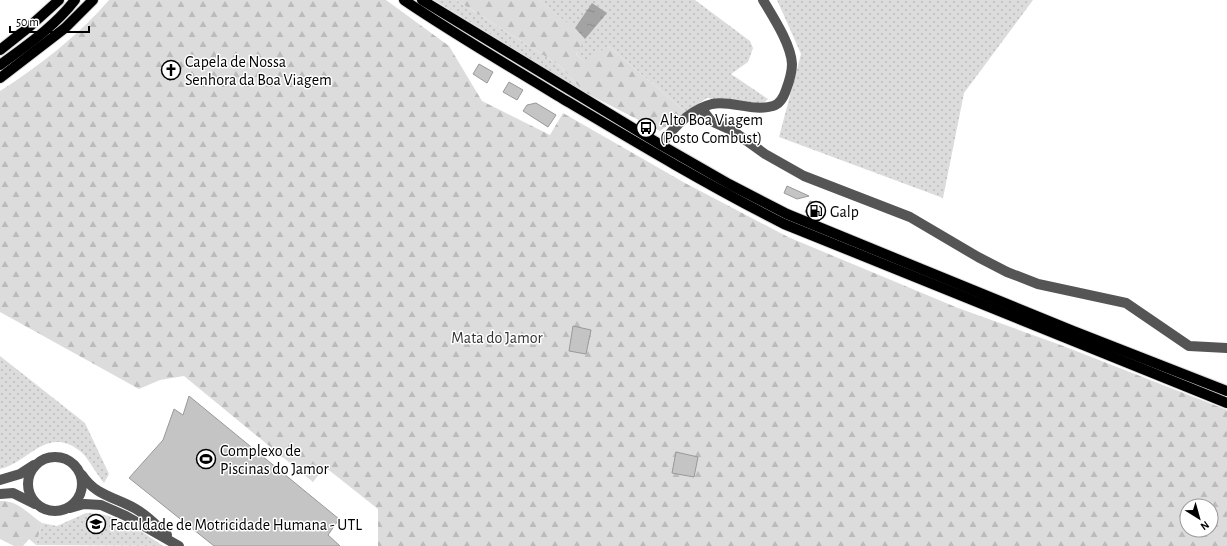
<svg xmlns="http://www.w3.org/2000/svg" width="1227" height="546" font-family="'Alegreya Sans',sans-serif">
<defs>
<pattern id="grass-dots" width="8" height="8" patternUnits="userSpaceOnUse"><rect width="8" height="8" fill="#dcdcdc"/><path d="M2 2h.1M6 6h.1" fill="none" stroke="#bbb" stroke-width="1.8" stroke-linecap="round"/></pattern>
<pattern id="forest-firs" width="22" height="20" patternUnits="userSpaceOnUse"><rect width="22" height="20" fill="#dcdcdc"/><path d="M5 1l3.5 6h-7zM16 11l3.5 6h-7z" fill="#bbb"/></pattern>
<pattern id="water-ripples" width="26" height="14" patternUnits="userSpaceOnUse"><rect width="26" height="14" fill="#a3a3a3"/><path d="M2 4q2-2 4 0t4 0M15 11q2-2 4 0t4 0" fill="none" stroke="#8b8b8b"/></pattern>
</defs>
<rect width="100%" height="100%" fill="#fff"/>
<g fill="url(#grass-dots)">
<path d="M434 0H456L559 65 584 92Z"/>
<path d="M539 0H695L750 41 753 48 748 62 731 74 768 99 761 105 707 98 686 112 608 46 586 63 576 54 585 38Z"/>
<path d="M777 0H1033L964 93 943 198 779 137 801 54Z"/>
<path d="M0 356 85 423 109 474 104 483C96 474 88 457 80 451 47 425 28 463 0 469Z"/>
<path d="M86 513C117 513 139 529 163 546L36 545 42 523 57 526Z"/>
</g>
<g fill="url(#forest-firs)" fill-rule="evenodd">
<path d="M109 0H386L449 46 482 101 550 135 563 113 685 183 788 237 958 308 1058 344 1227 410V546H378V509L325 467 313 482 184 376 160 380 139 389 0 312V91C39 66 78 36 109 0ZM1187 506H1211V530H1187Z"/>
<path d="M456 0H539L586 38 576 54 585 62 608 46 686 112 660 131 584 92 559 65Z"/>
<path d="M0 501C18 500 27 513 42 523L36 545 29 539 23 546H14L0 539Z"/>
</g>
<path fill="url(#water-ripples)" d="M592 3 607 13 585 39 575 28Z"/>
<g fill="#c4c4c4" stroke="#999">
<path d="M172 60 182 68 170 81 161 71Z"/>
<path d="M479 64 493 72 487 83 473 74Z"/>
<path d="M509 82 523 90 517 100 503 92Z"/>
<path d="M536 103 556 115 548 127 523 111 527 105Z"/>
<path d="M787 186 809 196 797 199 784 193Z"/>
<path d="M810 201 825 208 820 219 805 212Z"/>
<path d="M573 326 591 330 586 354 569 351Z"/>
<path d="M189 396 339 519 328 535 340 546H214L129 478 163 440 174 409 183 415Z"/>
<path d="M676 452 698 457 694 477 672 473Z"/>
</g>
<g fill="none" stroke-linecap="round" stroke-linejoin="round">
<defs>
<g id="major">
<path d="M404 0C454 34 506 64 558 96 632 140 707 185 784 224L1227 403"/>
<path d="M422 0 661 145 729 184 787 214 1073 331 1227 391"/>
<path d="M0 50 29 27 59 0"/>
<path d="M0 65C27 45 54 27 75 0"/>
<path d="M0 78 65 28 93 0"/>
</g>
</defs>
<use href="#major" stroke="#dbdbdb" stroke-width="12"/>
<g stroke="#555" stroke-width="10">
<path d="M702 109 711 121 733 131 765 154 804 176 910 217 978 257 1007 272 1038 284 1126 303 1189 346 1227 348"/>
<path d="M661 145C673 128 691 109 712 104 731 100 752 112 773 106 780 104 784 96 786 90 789 82 792 73 792 64 791 44 773 17 763 0"/>
<circle cx="55" cy="484" r="27"/>
<path d="M82 475C96 496 115 497 136 509 148 516 157 526 167 535"/>
<path d="M0 480 20 474 34 465"/>
<path d="M0 494 13 493 35 504"/>
<path d="M70 508 84 504 101 505 126 516 179 546"/>
</g>
<use href="#major" stroke="#000" stroke-width="10"/>
</g>
<defs>
<symbol id="church-ring" viewBox="-11 -11 22 22"><circle r="9.5" fill="#fff" stroke="#000" stroke-width="1.5"/><path d="M-1.2-6h2.4v3.5h3.3v2.4h-3.3V6h-2.4V-.1h-3.3v-2.4h3.3Z" fill="#000"/></symbol>
<symbol id="bus-ring" viewBox="-11 -11 22 22"><circle r="9.5" fill="#fff" stroke="#000" stroke-width="1.5"/><path d="M-5-6H5V4H4V6H2V4H-2V6H-4V4H-5ZM-3.5-4V0h7V-4ZM-3.5 1.2v1.5H-2V1.2ZM2 1.2v1.5H3.5V1.2Z" fill="#000"/></symbol>
<symbol id="fuel-ring" viewBox="-11 -11 22 22"><circle r="9.5" fill="#fff" stroke="#000" stroke-width="1.5"/><path d="M-5.5-6h7V0h2V4h1.3V-2.5L3-4.5l.8-.8L6-3V5H2.5V1h-1V6h-7ZM-4.2-4.7v3.2H.2V-4.7Z" fill="#000"/></symbol>
<symbol id="stadium-ring" viewBox="-11 -11 22 22"><circle r="9.5" fill="#fff" stroke="#000" stroke-width="1.5"/><path d="M0-5a6.5 5 0 1 0 0 10a6.5 5 0 1 0 0-10ZM-3.5-1.8h7v3.6h-7Z" fill="#000"/></symbol>
<symbol id="university-ring" viewBox="-11 -11 22 22"><circle r="9.5" fill="#fff" stroke="#000" stroke-width="1.5"/><path d="M0-5L7-2L0 1L-7-2ZM-4 1L0 2.5L4 1V4Q0 6-4 4Z" fill="#000"/></symbol>
</defs>
<g fill-rule="evenodd">
<use href="#church-ring" x="160" y="59" width="22" height="22"/>
<use href="#bus-ring" x="635" y="117" width="22" height="22"/>
<use href="#fuel-ring" x="805" y="200" width="22" height="22"/>
<use href="#stadium-ring" x="195" y="448" width="22" height="22"/>
<use href="#university-ring" x="85" y="513" width="22" height="22"/>
</g>
<g text-anchor="middle" stroke-width="3" stroke-linejoin="round" paint-order="stroke">
<g font-size="16" fill="#000" stroke="#fff" text-anchor="start">
<text x="185" y="67">Capela de Nossa<tspan x="185" dy="18">Senhora da Boa Viagem</tspan></text>
<text x="660" y="125">Alto Boa Viagem<tspan x="660" dy="18">(Posto Combust)</tspan></text>
<text x="830" y="217">Galp</text>
<text x="220" y="456">Complexo de<tspan x="220" dy="18">Piscinas do Jamor</tspan></text>
<text x="110" y="530">Faculdade de Motricidade Humana - UTL</text>
</g>
<g font-size="16" fill="#333" stroke="#fff">
<text x="497" y="343">Mata do Jamor</text>
</g>
</g>
<g transform="translate(1199 518) rotate(143)"><circle r="19" fill="#ffffff" stroke="#999999"/>
<path d="M0-3L7 15L0 10L-7 15Z" fill="#000000"/>
<text y="-6" font-size="11" font-weight="bold" text-anchor="middle" fill="#000000">N</text>
</g>
<path d="M10 26v6h79v-6" fill="none" stroke="#000000" stroke-width="2"/>
<text x="16" y="26" font-size="12" fill="#000000" stroke="#ffffff" stroke-width="3" paint-order="stroke">50 m</text>
</svg>
